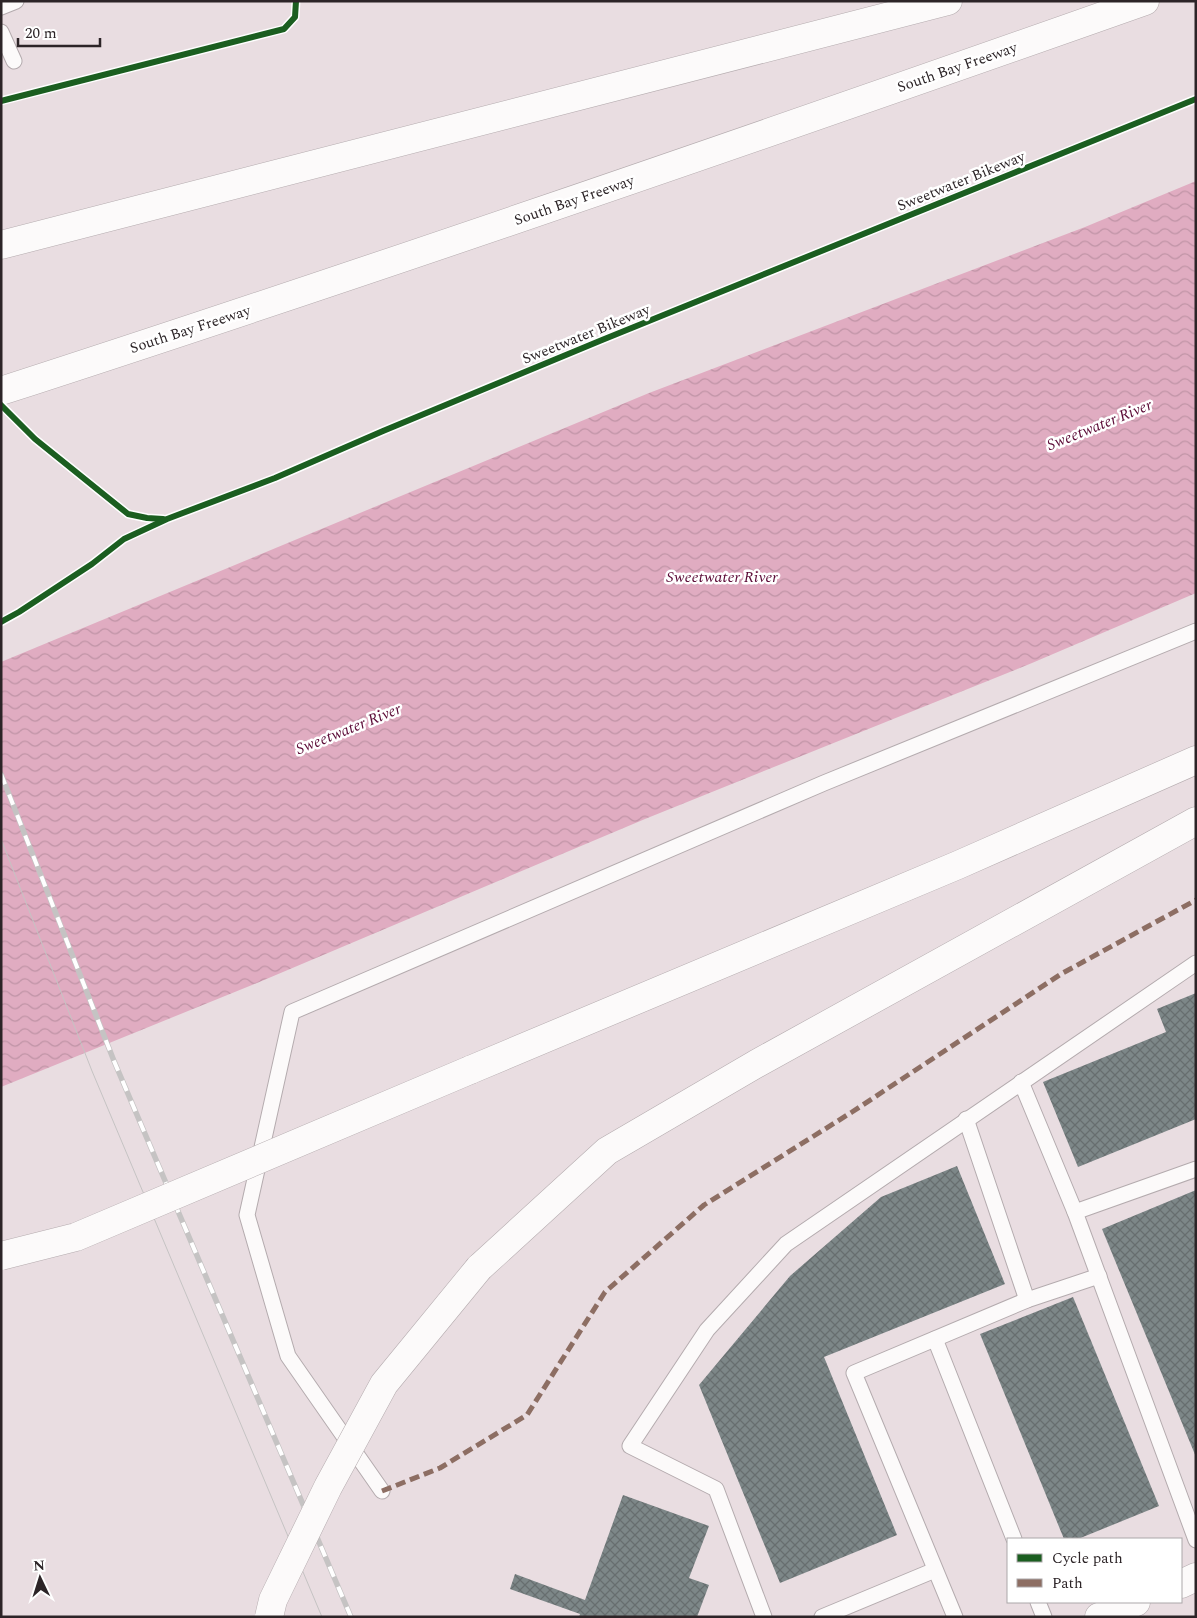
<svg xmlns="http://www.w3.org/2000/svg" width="1197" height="1618" font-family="Spectral,serif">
<defs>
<pattern id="water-waves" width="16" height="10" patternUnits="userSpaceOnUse" patternTransform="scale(1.25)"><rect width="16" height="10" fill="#e0acc1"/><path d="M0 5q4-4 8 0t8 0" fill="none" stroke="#c094a6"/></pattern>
<pattern id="building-cross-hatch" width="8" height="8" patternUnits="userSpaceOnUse" patternTransform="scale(1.25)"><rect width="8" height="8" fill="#7d8788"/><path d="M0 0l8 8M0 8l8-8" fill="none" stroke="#676e6f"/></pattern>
</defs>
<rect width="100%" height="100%" fill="#e9dde1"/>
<path fill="url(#water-waves)" d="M1196 181V593L1032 663 645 819 252 985 1 1087V662L649 393 1085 227Z"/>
<g fill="url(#building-cross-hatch)">
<path d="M1196 993V1119L1078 1167 1043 1082 1166 1032 1157 1009Z"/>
<path d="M957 1166 1005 1284 824 1357 897 1535 780 1583 699 1385 790 1276 881 1197Z"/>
<path d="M1196 1190V1457L1102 1229Z"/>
<path d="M1073 1297 1159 1506 1078 1539H1064L980 1334Z"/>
<path d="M623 1495 709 1526 689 1578 709 1585 697 1617H579L580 1614 510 1589 515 1574 585 1600Z"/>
</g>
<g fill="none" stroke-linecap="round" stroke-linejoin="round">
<defs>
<g id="lane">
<path d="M1 7 16 1"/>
<path d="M1 32 14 61"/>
<path d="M1021 1082 1075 1212"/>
<path d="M966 1119 1027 1300 1099 1276"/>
<path d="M1196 1169 1075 1212 1196 1540"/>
<path d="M935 1339 1014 1539"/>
<path d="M382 1491 288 1356 247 1215 292 1012 824 783 1196 631"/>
<path d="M1038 1602 1044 1617"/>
<path d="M764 1617 716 1489 630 1446 707 1330 786 1244 1196 963"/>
<path d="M822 1617 935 1570"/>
<path d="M955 1617 854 1373 1027 1300"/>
</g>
<g id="street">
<path d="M1181 1584 1196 1577"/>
<path d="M1099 1617 1136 1602"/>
</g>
<g id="highway">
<path d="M1 245 948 1"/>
<path d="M1 391C384 267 765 135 1145 1"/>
<path d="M470 1070 958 865 1196 760"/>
<path d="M479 1268 607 1151 756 1064 1196 821"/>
</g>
</defs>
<use href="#lane" stroke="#b4abae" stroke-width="17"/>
<use href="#street" stroke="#b4abae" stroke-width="29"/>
<use href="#highway" stroke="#b4abae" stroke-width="29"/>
<use href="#lane" stroke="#fcfafa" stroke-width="15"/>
<use href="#street" stroke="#fcfafa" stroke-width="28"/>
<use href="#highway" stroke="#fcfafa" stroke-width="28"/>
<path stroke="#c5c3c3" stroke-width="1" d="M1 839 92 1071 322 1617"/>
<defs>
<path id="rail" d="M1 774 114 1061 351 1617"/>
</defs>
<use href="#rail" stroke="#c5c3c3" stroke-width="5.5"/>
<use href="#rail" stroke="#fff" stroke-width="4" stroke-dasharray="11" stroke-linecap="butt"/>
<defs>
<g id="highway-bridge">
<path d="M1 1256 76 1237 470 1070"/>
<path d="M269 1617 273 1600 328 1487 384 1384 479 1268"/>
</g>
</defs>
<use href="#highway-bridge" stroke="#b4abae" stroke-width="29" stroke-linecap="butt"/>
<use href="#highway-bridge" stroke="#fcfafa" stroke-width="28"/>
<path stroke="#8d6e63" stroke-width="5" stroke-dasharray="10 5" stroke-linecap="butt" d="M382 1491 440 1468 527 1415 605 1292 704 1205 852 1112 1061 974 1196 900"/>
<defs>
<g id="cycleway">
<path d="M1 101 284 29 295 17 296 1"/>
<path d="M1 405 35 439 128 514 147 518 163 519"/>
<path d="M1 622 19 612 92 564 124 539 167 519 275 478 383 431 602 340 1196 99"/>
</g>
</defs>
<use href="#cycleway" stroke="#fff" stroke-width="9"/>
<use href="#cycleway" stroke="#1b5e20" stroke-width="6"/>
</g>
<g text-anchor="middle" stroke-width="5" stroke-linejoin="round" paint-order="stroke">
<g font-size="15" fill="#2c2427" stroke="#fff">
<text transform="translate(957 67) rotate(-19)" y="5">South Bay Freeway</text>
<text transform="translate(961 181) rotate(-22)" y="5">Sweetwater Bikeway</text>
<text transform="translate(574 200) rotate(-19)" y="5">South Bay Freeway</text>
<text transform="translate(190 329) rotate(-18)" y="5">South Bay Freeway</text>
<text transform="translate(586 334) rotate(-22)" y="5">Sweetwater Bikeway</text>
</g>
<g font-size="16" font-style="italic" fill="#5b0a36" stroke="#fff">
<text transform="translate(1099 424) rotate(-22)" y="6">Sweetwater River</text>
<text x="722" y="582">Sweetwater River</text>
<text transform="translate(348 728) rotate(-22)" y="6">Sweetwater River</text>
</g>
</g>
<rect width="1197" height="1618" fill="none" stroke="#2c2427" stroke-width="5"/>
<rect x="1007" y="1538" width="175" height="65" fill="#ffffff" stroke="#aba7a9"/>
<rect x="1017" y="1554" width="25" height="8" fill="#1b5e20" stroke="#aba7a9"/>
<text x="1052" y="1563" font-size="15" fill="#2c2427">Cycle path</text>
<rect x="1017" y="1579" width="25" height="8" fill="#8d6e63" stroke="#aba7a9"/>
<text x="1052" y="1588" font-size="15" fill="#2c2427">Path</text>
<g transform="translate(40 1578) rotate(356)" stroke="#ffffff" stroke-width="4" paint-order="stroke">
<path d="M0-4L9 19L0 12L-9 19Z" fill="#2c2427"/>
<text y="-8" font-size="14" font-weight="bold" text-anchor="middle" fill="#2c2427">N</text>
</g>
<path d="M18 38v8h82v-8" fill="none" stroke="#2c2427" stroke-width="2.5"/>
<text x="25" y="38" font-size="15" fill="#2c2427" stroke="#ffffff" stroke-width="4" paint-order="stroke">20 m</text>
</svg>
